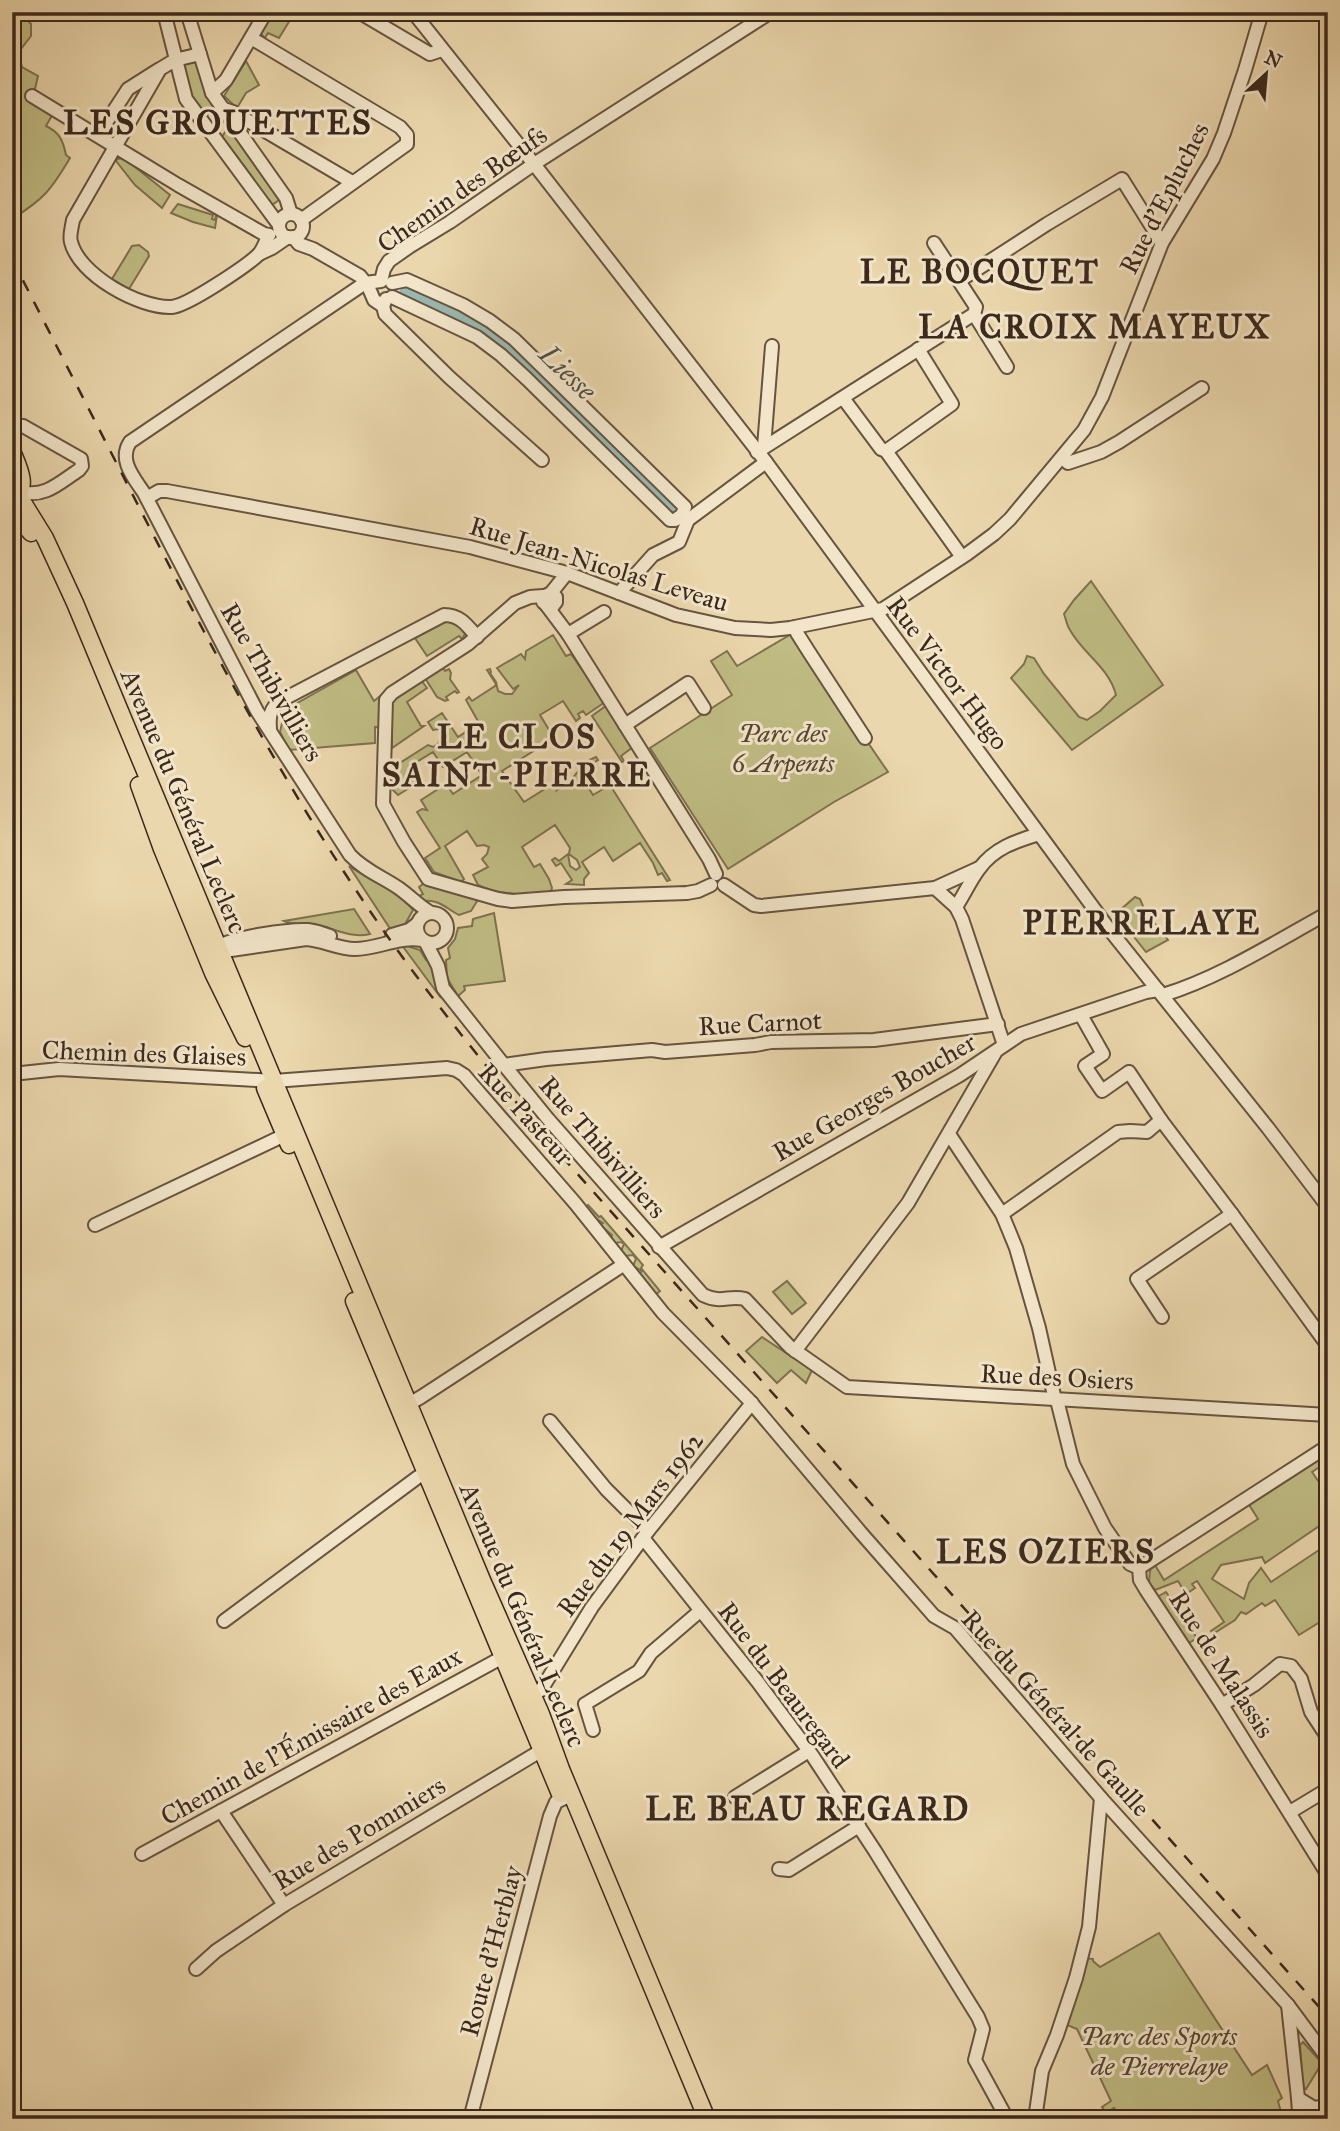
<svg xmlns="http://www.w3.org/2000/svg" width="1340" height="2131" font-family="'IM FELL Great Primer',serif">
<rect width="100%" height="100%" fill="#ebd7ad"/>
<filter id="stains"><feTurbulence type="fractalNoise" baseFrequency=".00286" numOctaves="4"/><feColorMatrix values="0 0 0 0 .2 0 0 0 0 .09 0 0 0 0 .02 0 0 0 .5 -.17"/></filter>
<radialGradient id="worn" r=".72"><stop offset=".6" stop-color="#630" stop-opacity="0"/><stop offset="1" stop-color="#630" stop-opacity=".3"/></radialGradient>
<g fill="#c0bc84" stroke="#7e7250" stroke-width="2">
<path d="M12 12H20L31 24V36L18 53 22 67 38 76 35 89 29 93 55 110 46 126C59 132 63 140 66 155L70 158C51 190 44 199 12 219Z"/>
<path d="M271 12H295L279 38 268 33 265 38 261 34V28Z"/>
<path d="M196 61 208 97 213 105 205 120 191 98 181 64Z"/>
<path d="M246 61 259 85 246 93 237 108 224 96Z"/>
<path d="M229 126 282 198 269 207 220 140Z"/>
<path d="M124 158 170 195 162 208 135 185 116 161 117 159Z"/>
<path d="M178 204 213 215 212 219 215 220 216 215H217L215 228 193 222 171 213Z"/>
<path d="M139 245 148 252 149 256 129 289 112 279 132 246Z"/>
<path d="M1091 581 1163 685 1072 750 1011 678 1024 664 1027 656 1034 658 1044 674 1079 717 1087 720 1100 711 1116 695C1109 667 1083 654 1070 630 1067 626 1066 619 1064 614L1074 600Z"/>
<path d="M449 620 458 625 465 634 462 639 459 636 427 656 415 638Z"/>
<path d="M793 633 888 772 834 802 728 869 650 748 732 695 711 661 727 651 737 666Z"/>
<path d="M553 635 566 656 571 654 605 702 586 715 583 711 578 714 580 718 576 721 563 701 540 715 554 738 502 771 524 802 561 779 557 790C561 787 567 784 571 780 579 771 584 761 596 757L598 760 579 773 593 795 610 785 670 880 667 881 662 873 658 875 653 863 640 843 613 861 604 847 582 862 589 873 584 879V885L566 884 572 880 561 863 556 866 552 860 555 858 559 861 568 854 570 866 576 870 580 867 577 860 569 854 570 848 555 825 522 847 534 867 540 864 549 879 552 888 550 893 525 895 492 891 478 885 473 875 488 867 482 859 487 854 489 847 484 845 477 846 467 831 445 846 464 879 461 882 434 872 425 858 440 848 417 812 422 809 427 810 421 800 446 784 453 794 482 775 467 752 443 767 433 752 410 766 418 779 413 783 414 785 398 795 392 789V768L428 745 433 747 438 744 443 734 439 729 433 730 428 722 442 713 458 737 479 723 466 700 469 697 472 701 495 686 496 684 487 670 490 669 491 672 490 673 496 682 498 691 505 694H512L519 685 513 689 497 668 521 654 525 659 526 651Z"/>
<path d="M443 667 445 671 449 669 451 673 450 679 459 692 457 693 455 691 446 697 448 700 445 701 437 697 425 678Z"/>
<path d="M356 670 374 701 380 696 384 700 382 728 375 727V743L289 750 280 732 285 710Z"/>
<path d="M421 680 427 688 407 702 421 726H424L392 748V703L396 696Z"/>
<path d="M607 705 633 747 621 756 624 761 622 762 592 716Z"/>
<path d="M349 866C371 881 397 888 413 910L404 926 391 930Z"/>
<path d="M430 879 479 898 471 911 459 915C447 909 439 899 424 901L419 896 423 894 419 887Z"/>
<path d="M1135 897 1140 899 1145 911 1168 940 1146 952 1119 918V911Z"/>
<path d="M354 909 370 934C351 939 335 928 316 925 305 923 295 926 284 921Z"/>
<path d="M494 913 505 981 464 986 465 990 458 996 447 978 446 960 450 958 448 948 455 939 458 928 472 926 473 919Z"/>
<path d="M401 944 420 950 426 960 430 961 435 974 441 998Z"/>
<path d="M588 1205 599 1217 601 1216 643 1265 641 1268 660 1291 655 1295 639 1274 642 1271 633 1266 636 1259 633 1255 625 1256 621 1251 624 1244 621 1242 616 1243 611 1238 612 1235 600 1225 603 1223 595 1218 585 1207Z"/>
<path d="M787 1281 806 1303 792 1314 773 1292Z"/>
<path d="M762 1337 812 1370 806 1383 791 1370 777 1383 746 1351Z"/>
<path d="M1326 1454 1328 1475 1321 1466 1312 1472 1328 1495V1520L1265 1563 1262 1557 1221 1565 1212 1579 1244 1599 1249 1583 1261 1568 1271 1582 1328 1544V1617L1299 1635 1275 1600 1265 1606 1262 1603 1246 1614 1241 1612 1235 1620 1213 1634 1211 1631 1224 1622 1197 1581 1192 1584 1195 1588 1186 1594 1178 1581 1155 1590 1149 1583 1150 1570 1155 1565 1164 1580 1258 1519 1248 1503Z"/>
<path d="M1166 1592 1197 1638 1189 1643 1157 1597Z"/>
<path d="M1159 1933 1252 2075 1267 2065 1282 2098 1278 2101 1282 2116 1286 2119H1120L1114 2108 1106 2113 1102 2107 1111 2101 1077 2029 1067 2025 1086 1958 1093 1959V1961L1100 1967Z"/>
<path d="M1303 2042 1322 2063 1306 2089 1303 2087 1300 2045Z"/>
</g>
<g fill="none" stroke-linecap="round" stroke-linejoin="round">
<path stroke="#99b8b1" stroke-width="16" d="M407 294 462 320 506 349 674 511"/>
<defs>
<g id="minor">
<path d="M164 12 186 99 279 225"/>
<path d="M187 12 212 93 286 198 291 214"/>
<path d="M359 12 430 54 442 50"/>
<path d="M413 12 534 164 766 462 1109 929 1268 1128 1328 1207"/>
<path d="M251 38 400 127 407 135V144L301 220"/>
<path d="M200 54 175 60 160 69 73 220C72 227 69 236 71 242 79 275 139 308 171 307 186 307 248 265 259 254 263 249 266 241 269 235"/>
<path d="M212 93 226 80 266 12"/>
<path d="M32 96 178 185 264 234 269 235"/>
<path d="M224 109 233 112 352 182"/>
<path d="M98 135 128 89 158 70"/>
<circle cx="291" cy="226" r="12"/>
<path d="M293 237 299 244 313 249 360 276 368 286 374 300 383 306 386 299"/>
<path d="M934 243 959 281"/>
<path d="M259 254 272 248 288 237"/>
<path d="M392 297 477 337 501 355 527 379 670 520H675L682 515 685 507 514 339 490 321 463 305 407 280 392 283"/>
<path d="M383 306 385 314 449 377 542 460"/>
<path d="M974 314 1007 367"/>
<path d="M843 398 881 449 886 451 962 557"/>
<path d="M12 425 23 426 81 459 82 466 79 470C59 483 45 498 21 492"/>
<path d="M764 447 772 346"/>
<path d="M886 451 952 404 918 349"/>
<path d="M757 452 974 314 976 307 959 281 1047 224 1122 179 1162 243"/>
<path d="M1063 458 1068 463 1101 452 1119 442 1202 388"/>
<path d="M147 498 159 491H167L470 547 567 573 676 615 735 628 771 630 790 628 883 609 967 554 994 534 1010 519 1084 430 1102 397 1162 243 1213 159 1224 133 1245 70 1262 12"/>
<path d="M551 593 556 597V602L553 606 549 607 543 602V597L551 593 567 573"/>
<path d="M619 593 653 555 679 542 688 520 766 462"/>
<path d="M543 596 530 597 515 603 468 644 392 693 386 700 383 804 404 842 428 879 498 899 512 901 564 897 687 893 698 891 711 885"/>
<path d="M547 606 568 634 709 859 716 874"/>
<path d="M796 627 797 633 809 652 865 738"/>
<path d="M568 634 604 612"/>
<path d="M625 725 688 683 704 708"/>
<path d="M270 729C269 716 270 709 280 701L444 615C460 615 467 625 477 637"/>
<path d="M724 885 754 905 761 906 935 888 979 868"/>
<path d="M935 888 956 907"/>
<circle cx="432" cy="928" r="15"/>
<path d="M431 913C419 906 411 897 400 889 383 877 365 871 350 855L257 711 144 493C134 478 118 460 130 442L365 283 381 281 384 269 389 261 409 247 450 222 534 164 771 12"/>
<path d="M392 935 409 930 417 924"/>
<path d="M426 943 438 966 443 988 504 1065 548 1119 703 1295C722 1304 728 1295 745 1299L790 1347 847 1387 1328 1415"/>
<path d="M215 946 231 950 306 939C323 940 338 949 355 949 378 949 398 936 422 940"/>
<path d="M218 947C233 937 289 929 308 930 316 931 323 933 330 936"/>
<path d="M1163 995C1221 977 1275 942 1328 913"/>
<path d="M1081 1015 1103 1054 1085 1066 1102 1091 1129 1072 1161 1120 1232 1214 1328 1346"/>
<path d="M1004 1045 962 919 956 907C964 895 970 881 979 869 994 848 1016 841 1039 834"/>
<path d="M504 1065 546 1059 652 1050 665 1052 755 1045 771 1042 874 1040 998 1024"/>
<path d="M12 1074 59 1069 274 1081 447 1068 456 1070 464 1075 575 1203 663 1313 749 1400 862 1534 934 1616 955 1628 1101 1798 1288 2005 1328 2059"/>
<path d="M949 1134 1002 1214 1016 1248 1039 1328 1055 1400"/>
<path d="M1002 1214 1118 1132 1130 1131 1147 1132 1161 1120"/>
<path d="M95 1225 291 1132"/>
<path d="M659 1247 960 1075 1021 1034 1146 992 1158 990"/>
<path d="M1162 1317 1137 1279 1232 1214"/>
<path d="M795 1351 908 1203 995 1053"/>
<path d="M1057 1400 1073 1464 1105 1528 1130 1564 1139 1568 1140 1580 1146 1590 1222 1705 1328 1875"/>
<path d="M402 1404H409L421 1397 623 1265"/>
<path d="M550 1421 606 1489 648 1531"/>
<path d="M643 1538 757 1681 812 1755 875 1851 978 2017 983 2029 975 2060 1005 2115 1011 2119"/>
<path d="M1139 1568 1328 1446"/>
<path d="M224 1621 418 1477 432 1471"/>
<path d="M526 1698 541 1690 592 1607 648 1531 752 1403"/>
<path d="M1222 1705 1254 1685 1280 1664 1291 1666 1301 1679 1311 1712 1328 1738"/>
<path d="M593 1730 585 1704 639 1671 651 1653 700 1611"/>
<path d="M735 1797 809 1751"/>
<path d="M221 1811 284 1905"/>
<path d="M1290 1812 1328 1789"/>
<path d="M142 1854 501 1658"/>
<path d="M779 1869 789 1870 859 1826"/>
<path d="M196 1969 216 1951 284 1905 547 1747"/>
<path d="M1288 2005 1298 2098 1314 2108 1328 2106"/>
<path d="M1298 2098 1299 2113 1303 2119"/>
<path d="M470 2119 550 1816 556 1802 571 1795"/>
<path d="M1035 2119 1042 2071 1057 2035 1076 1978 1089 1927 1101 1798"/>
</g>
<g id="major">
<path d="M12 451C19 468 29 486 14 501"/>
<path d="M19 496 45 538 75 603 482 1580 541 1714 561 1769 707 2119"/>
<path d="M12 510 31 533"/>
<path d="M139 785 162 849 213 973 245 1038"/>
<path d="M265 1088 289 1145"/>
<path d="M354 1301 560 1794"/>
</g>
</defs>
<use href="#minor" stroke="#675440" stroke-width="16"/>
<use href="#major" stroke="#3b291c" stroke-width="19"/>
<use href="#minor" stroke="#f2e5ca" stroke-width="12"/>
<use href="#major" stroke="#ebd7ad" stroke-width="16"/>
<path stroke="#3b291c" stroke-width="2.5" stroke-dasharray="12 12" stroke-linecap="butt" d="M12 259C55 343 98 427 141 511 212 649 284 785 372 914 431 1000 498 1082 566 1161L1328 2017"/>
</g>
<g text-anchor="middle" stroke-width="6" stroke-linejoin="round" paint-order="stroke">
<g font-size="26" fill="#3b291c" stroke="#f2e5ca">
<text transform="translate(462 189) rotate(-35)" y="9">Chemin des Bœufs</text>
<text transform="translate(1164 198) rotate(-63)" y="9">Rue d'Epluches</text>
<text transform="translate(599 564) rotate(17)" y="9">Rue Jean-Nicolas Leveau</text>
<text transform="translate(948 673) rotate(53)" y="9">Rue Victor Hugo</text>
<text transform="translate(272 682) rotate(60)" y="9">Rue Thibivilliers</text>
<text transform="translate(184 801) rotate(67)" y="9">Avenue du Général Leclerc</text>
<text transform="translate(760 1023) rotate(-3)" y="9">Rue Carnot</text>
<text transform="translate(144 1053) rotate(2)" y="9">Chemin des Glaises</text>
<text transform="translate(874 1097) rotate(-30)" y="9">Rue Georges Boucher</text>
<text transform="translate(526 1114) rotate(48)" y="9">Rue Pasteur</text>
<text transform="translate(603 1147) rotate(49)" y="9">Rue Thibivilliers</text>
<text transform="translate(1057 1377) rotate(3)" y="9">Rue des Osiers</text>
<text transform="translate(630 1524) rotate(-53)" y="9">Rue du 19 Mars 1962</text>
<text transform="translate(523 1615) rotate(67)" y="9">Avenue du Général Leclerc</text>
<text transform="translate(1222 1664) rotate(57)" y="9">Rue de Malassis</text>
<text transform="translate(784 1685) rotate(53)" y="9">Rue du Beauregard</text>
<text transform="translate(1056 1713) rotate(48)" y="9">Rue du Général de Gaulle</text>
<text transform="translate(311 1736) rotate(-29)" y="9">Chemin de l'Émissaire des Eaux</text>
<text transform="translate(359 1833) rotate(-31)" y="9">Rue des Pommiers</text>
<text transform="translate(491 1951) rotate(-75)" y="9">Route d'Herblay</text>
</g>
<g font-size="26" font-style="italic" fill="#564631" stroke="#f2e5ca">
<text x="783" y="742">Parc des<tspan x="783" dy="30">6 Arpents</tspan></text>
<text x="1159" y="2045">Parc des Sports<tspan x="1159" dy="30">de Pierrelaye</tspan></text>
</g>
<g font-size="28" font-style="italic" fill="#524d41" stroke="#f2e5ca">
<text transform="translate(568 372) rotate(44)" y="10">Liesse</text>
</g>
<g font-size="33" font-weight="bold" letter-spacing="2" fill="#3b291c" stroke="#f2e5ca">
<text x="218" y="134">LES GROUETTES</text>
<text x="980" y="283">LE BOCQUET</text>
<text x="1095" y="338">LA CROIX MAYEUX</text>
<text x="517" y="748">LE CLOS<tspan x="517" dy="38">SAINT-PIERRE</tspan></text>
<text x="1142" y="934">PIERRELAYE</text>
<text x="1046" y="1563">LES OZIERS</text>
<text x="808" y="1820">LE BEAU REGARD</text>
</g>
</g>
<rect width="1340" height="2131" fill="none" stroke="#ebd7ad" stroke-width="42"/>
<rect x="14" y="14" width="1312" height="2103" fill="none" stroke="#3b291c" stroke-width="3.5"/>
<rect x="21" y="21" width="1298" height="2089" fill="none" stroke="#3b291c" stroke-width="2"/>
<g transform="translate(1266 74) rotate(26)" stroke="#f2e5ca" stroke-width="5" paint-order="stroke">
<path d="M0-5L12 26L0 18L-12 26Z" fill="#3b291c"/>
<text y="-10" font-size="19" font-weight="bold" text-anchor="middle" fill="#3b291c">N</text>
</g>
<rect width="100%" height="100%" filter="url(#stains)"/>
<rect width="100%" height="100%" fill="url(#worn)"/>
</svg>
